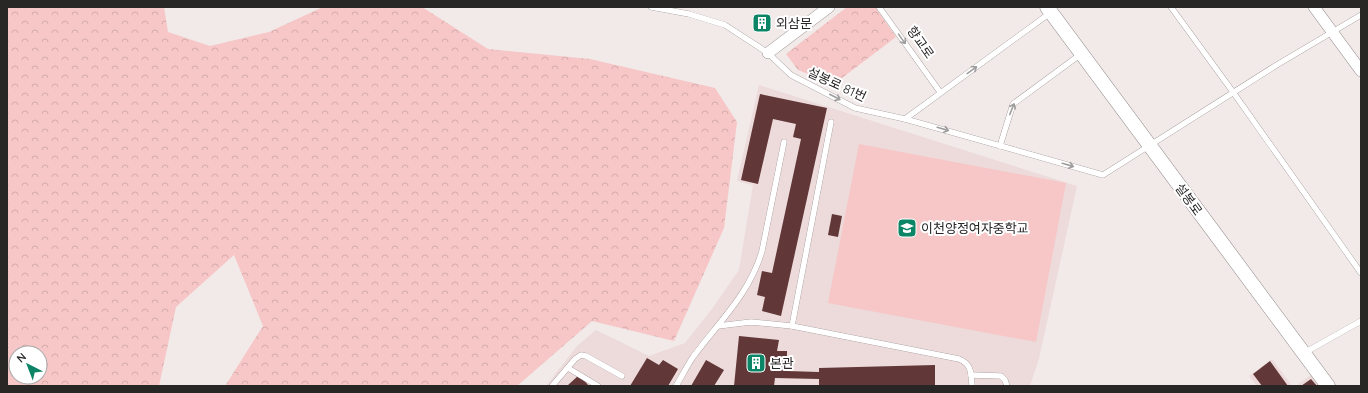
<svg xmlns="http://www.w3.org/2000/svg" width="1368" height="393" font-family="Quicksand,'Noto Sans KR',sans-serif">
<defs>
<pattern id="forest-crowns" width="20" height="18" patternUnits="userSpaceOnUse"><rect width="20" height="18" fill="#f7c7c7"/><path d="M2 6a3 3 0 1 1 6 0M12 15a3 3 0 1 1 6 0" fill="none" stroke="#d4abab"/></pattern>
</defs>
<rect width="100%" height="100%" fill="#f2e9e9"/>
<g fill="#eddada">
<path d="M759 85 1077 186 1039 358 1030 386H546L577 346 596 330 649 356 685 343 712 309 739 270 753 185 737 181Z"/>
<path d="M1272 359 1292 386H1257L1249 376Z"/>
<path d="M1312 374 1321 386H1296Z"/>
</g>
<g fill="url(#forest-crowns)" fill-rule="evenodd">
<path d="M7 7H164L168 32 210 46 269 32 323 7H422L488 49 590 59 715 88 737 122 724 228 674 341 592 321 517 386H225L263 326 234 255 176 307 159 386H7ZM16 353H40V377H16Z"/>
<path d="M847 7H875L896 37 834 84 798 70 786 54Z"/>
</g>
<path fill="#f7c7c7" d="M859 144 1066 183 1036 342 828 303Z"/>
<g fill="#613738">
<path d="M764 17 768 23 760 29 755 23Z"/>
<path d="M760 94 827 108 781 316 762 311 765 297 757 295 762 271 772 273 801 139 793 137 796 124 773 119 758 184 741 180Z"/>
<path d="M832 214 842 216 838 237 828 235Z"/>
<path d="M739 336 779 340 777 351H787V371L819 372V368L935 365V386H819V379L775 378 774 386H734Z"/>
<path d="M647 358 659 365 663 360 678 369 668 386H630Z"/>
<path d="M706 360 724 370 714 386H691Z"/>
<path d="M1270 361 1288 386H1262L1253 374Z"/>
<path d="M579 375 589 386H567Z"/>
<path d="M1311 379 1317 386H1301Z"/>
</g>
<g fill="none" stroke-linecap="round" stroke-linejoin="round">
<defs>
<g id="service">
<path d="M651 7 689 14 725 25 768 53 791 75 855 108 905 119 1103 175 1275 66 1361 15"/>
<path d="M879 7 940 92"/>
<path d="M1171 7 1233 92 1361 273"/>
<path d="M905 119 1050 13"/>
<path d="M1000 146 1013 104 1081 54"/>
<path d="M718 326 751 322 792 326 959 359C972 364 971 374 972 386"/>
<path d="M792 326 831 122"/>
<path d="M1304 353 1361 321"/>
<path d="M568 368 598 386"/>
<path d="M971 375 1001 376 1005 380 1007 386"/>
<path d="M552 386 575 359 581 355 586 356 622 376"/>
<path d="M676 386C682 376 687 366 693 357 719 322 750 293 762 251L784 142"/>
</g>
<g id="minor">
<path d="M1314 7 1361 71"/>
<path d="M768 53 829 7"/>
</g>
<path id="tertiary" d="M1047 7 1328 386"/>
</defs>
<use href="#service" stroke="#8e8686" stroke-width="6"/>
<use href="#minor" stroke="#8e8686" stroke-width="12"/>
<use href="#tertiary" stroke="#8e8686" stroke-width="15"/>
<use href="#service" stroke="#fff" stroke-width="5.5"/>
<use href="#minor" stroke="#fff" stroke-width="11"/>
<use href="#tertiary" stroke="#fff" stroke-width="14"/>
</g>
<defs><path id="oneway-shaft" d="M-6 0H5M1.5-3L5.5 0L1.5 3" fill="none" stroke-width="1.6" stroke-linecap="round" stroke-linejoin="round"/></defs>
<g stroke="#9f9d9d">
<use href="#oneway-shaft" transform="translate(902 39) rotate(55)"/>
<use href="#oneway-shaft" transform="translate(972 70) rotate(-36)"/>
<use href="#oneway-shaft" transform="translate(835 97) rotate(27)"/>
<use href="#oneway-shaft" transform="translate(1012 109) rotate(-68)"/>
<use href="#oneway-shaft" transform="translate(943 129) rotate(16)"/>
<use href="#oneway-shaft" transform="translate(1068 165) rotate(16)"/>
</g>
<defs>
<symbol id="building-square" viewBox="-11 -11 22 22"><rect x="-9" y="-9" width="18" height="18" rx="4" fill="#0b8566" stroke="#fff"/><path d="M-4-6H4V6H1V3H-1V6H-4ZM-2.5-4.3h1.7v1.8h-1.7ZM.8-4.3h1.7v1.8H.8ZM-2.5-1h1.7V.8h-1.7ZM.8-1h1.7V.8H.8Z" fill="#fff"/></symbol>
<symbol id="school-square" viewBox="-11 -11 22 22"><rect x="-9" y="-9" width="18" height="18" rx="4" fill="#0b8566" stroke="#fff"/><path d="M0-5L7-2L0 1L-7-2ZM-4 1L0 2.5L4 1V4Q0 6-4 4Z" fill="#fff"/></symbol>
</defs>
<g fill-rule="evenodd">
<use href="#building-square" x="751" y="12" width="22" height="22"/>
<use href="#school-square" x="896" y="217" width="22" height="22"/>
<use href="#building-square" x="745" y="352" width="22" height="22"/>
</g>
<g text-anchor="middle" stroke-width="4" stroke-linejoin="round" paint-order="stroke">
<g font-size="13" fill="#292626" stroke="#fff" text-anchor="start">
<text x="776" y="28">외삼문</text>
<text x="921" y="233">이천양정여자중학교</text>
<text x="770" y="368">본관</text>
</g>
<g font-size="13" fill="#292626" stroke="#fff">
<text transform="translate(921 42) rotate(55)" y="5">향교로</text>
<text transform="translate(837 84) rotate(25)" y="5">설봉로 81번</text>
<text transform="translate(1189 199) rotate(54)" y="5">설봉로</text>
</g>
</g>
<rect width="1368" height="393" fill="none" stroke="#292626" stroke-width="16"/>
<g transform="translate(28 365) rotate(318)"><circle r="19" fill="#ffffff" stroke="#a9a8a8"/>
<path d="M0-3L7 15L0 10L-7 15Z" fill="#0b8566"/>
<text y="-6" font-size="11" font-weight="bold" text-anchor="middle" fill="#292626">N</text>
</g>
</svg>
